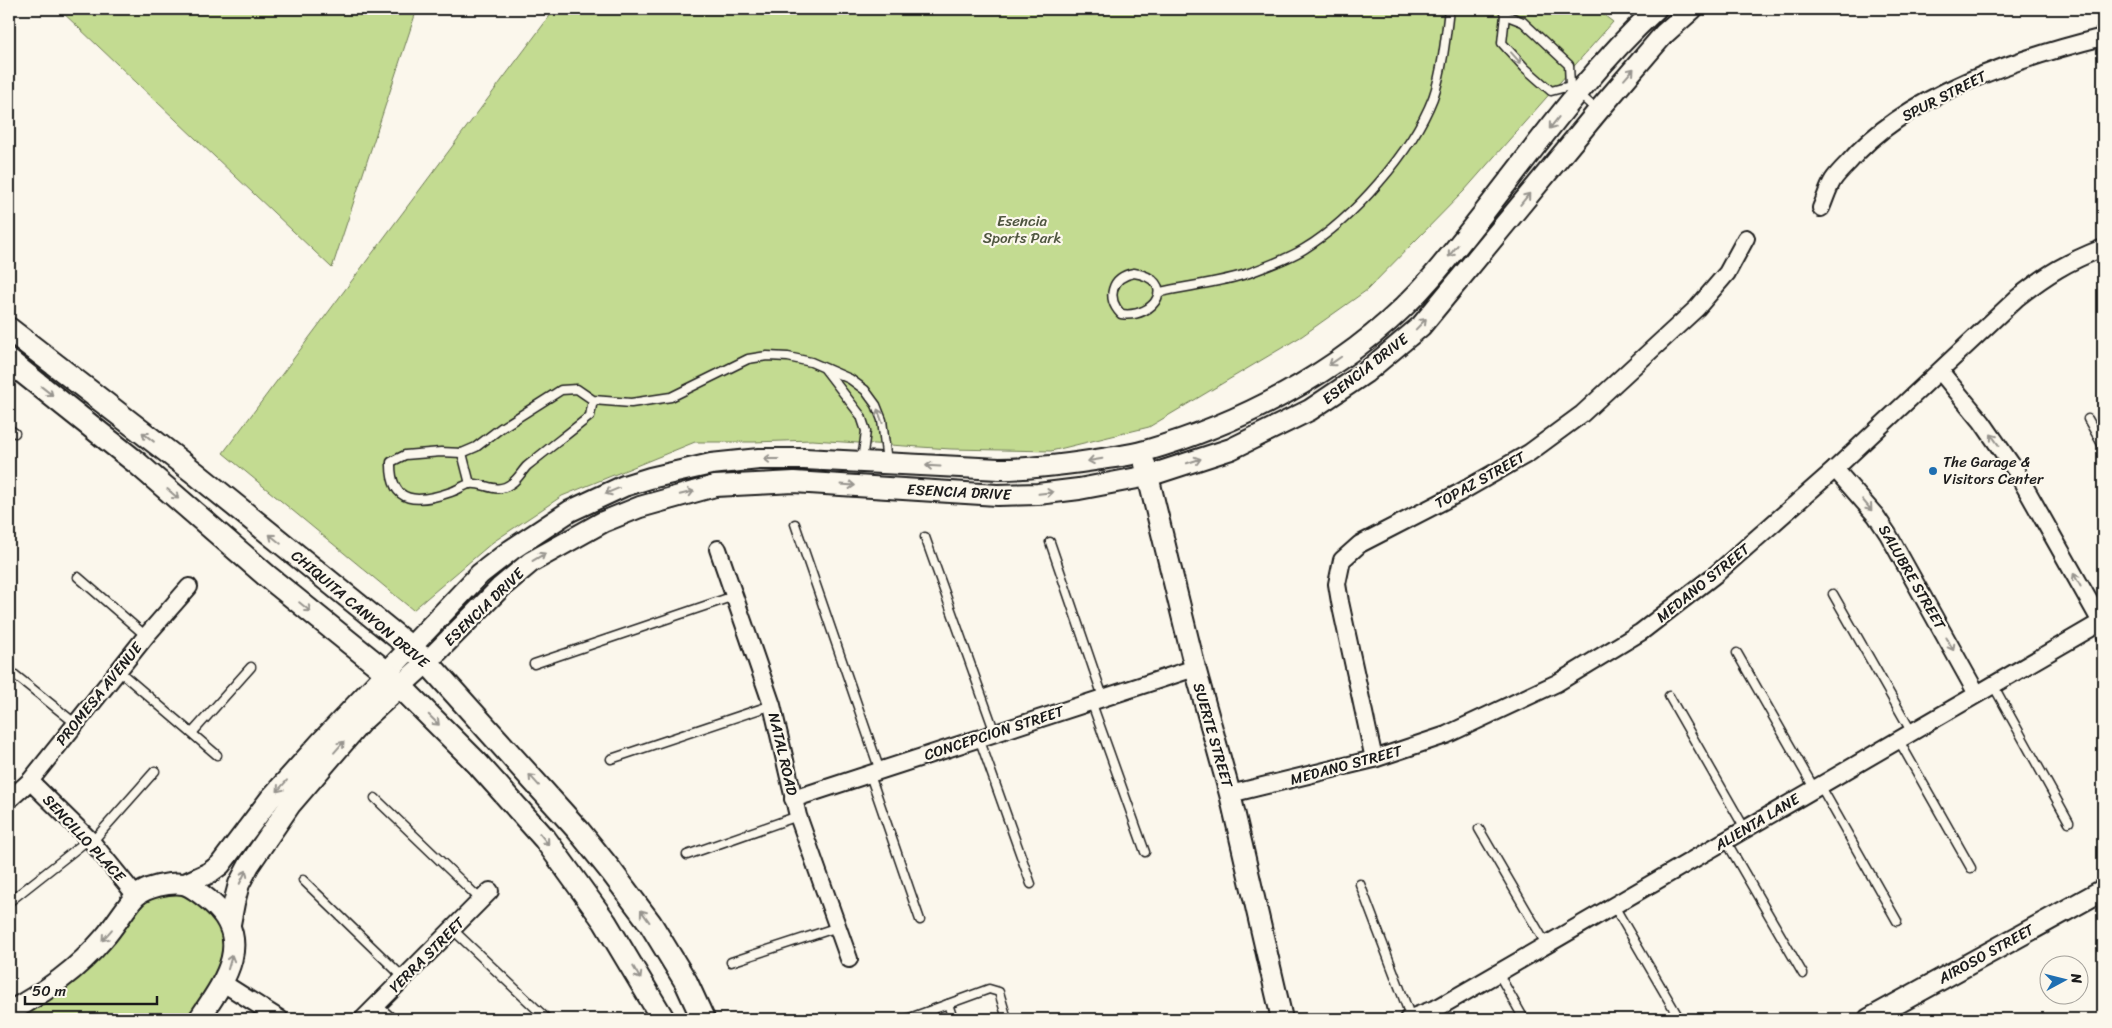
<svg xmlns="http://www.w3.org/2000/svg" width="2112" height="1028" font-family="Sriracha,sans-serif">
<rect width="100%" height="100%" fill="#fbf7ec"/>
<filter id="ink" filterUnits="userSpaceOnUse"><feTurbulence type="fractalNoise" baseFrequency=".02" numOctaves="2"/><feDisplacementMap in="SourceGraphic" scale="10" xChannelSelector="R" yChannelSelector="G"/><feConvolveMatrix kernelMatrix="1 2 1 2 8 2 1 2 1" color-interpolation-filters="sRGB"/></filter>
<g filter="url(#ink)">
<g fill="#c3db91" stroke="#707c56">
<path d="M59 9H417L332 268Z"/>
<path d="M555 9H1596L1613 22 1464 191 1367 290 1302 336 1149 427 1051 451 951 449 812 440 754 442H695L562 496 493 542 413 610 223 453Z"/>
<path d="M175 894C186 896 193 900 203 907 248 937 208 986 189 1019H9L135 909 155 897Z"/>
</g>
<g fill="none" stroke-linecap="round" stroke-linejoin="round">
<defs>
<g id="service">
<path d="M1503 9 1505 15 1502 43 1525 68 1551 91 1570 86"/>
<path d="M1505 15 1523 22 1569 65 1570 86 1598 111"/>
<path d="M1134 273C1178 280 1156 319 1121 314 1106 298 1111 277 1134 273Z"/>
<path d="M1160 292C1187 286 1224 282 1249 273 1267 266 1288 259 1304 249 1353 219 1412 152 1433 98 1442 73 1446 36 1449 9"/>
<path d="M825 369 861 416 866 431 862 461"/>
<path d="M593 400 590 416C569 433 548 449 527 466 522 471 518 479 512 483 495 496 484 481 469 484 463 486 457 490 451 492 419 503 390 506 391 462L405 455 441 452 462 453 476 447 501 428 561 390 577 389 593 400 631 403 671 397 748 359 767 356 788 357 811 362 850 379 865 390 876 405 882 420 887 462"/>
<path d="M2088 419 2103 446"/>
<path d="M9 429 15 433"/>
<path d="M462 453 470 484"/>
<path d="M795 524 880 771"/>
<path d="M925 537 995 733"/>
<path d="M1050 542 1103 697"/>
<path d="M78 577 146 636"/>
<path d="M1833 594 1911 731"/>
<path d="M2096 626 2103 639"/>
<path d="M1737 653 1814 788"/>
<path d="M534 664 734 596"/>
<path d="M9 670 76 724"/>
<path d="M119 671 217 755"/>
<path d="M1993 685 2069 822"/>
<path d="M1669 696 1745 829"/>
<path d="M1091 701 1145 852"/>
<path d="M192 733 251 667"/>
<path d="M979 738 1031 884"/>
<path d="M1898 739 1971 868"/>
<path d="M611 759 772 705"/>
<path d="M870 775 920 920"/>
<path d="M1820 785 1897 921"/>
<path d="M375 798 481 900"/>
<path d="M1479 829 1546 944"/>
<path d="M1726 841 1803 974"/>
<path d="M92 842 155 771"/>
<path d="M687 855 798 816"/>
<path d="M303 880 404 978"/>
<path d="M1360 884 1411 1018"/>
<path d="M9 902 89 839"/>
<path d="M1614 906 1679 1018"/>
<path d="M452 929 547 1019"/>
<path d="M731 962 838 927"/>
<path d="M1498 973 1524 1019"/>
<path d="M948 1004 953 1019"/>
<path d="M377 1005 393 1019"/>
<path d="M907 1019 989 989 999 992 1007 1019"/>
</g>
<g id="minor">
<path d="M1821 208C1825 199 1828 188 1833 180 1837 174 1843 168 1848 163 1906 94 2019 58 2103 37"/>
<path d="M1940 371 1982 422 2016 471 2101 622"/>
<path d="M1835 469 1876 516 1888 534 1977 694"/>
<path d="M718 549 772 705 798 816 849 959"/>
<path d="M1374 759 1340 602 1337 584 1342 560 1360 544 1459 493 1529 453 1582 414 1697 308 1727 273 1746 238"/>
<path d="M30 781 92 842 136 896"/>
<path d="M1230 794 1374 759 1446 735 1557 683 1641 632 1716 574 1835 469 2017 298C2047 274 2067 262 2103 248"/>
<path d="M793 799 1195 668"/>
<path d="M9 800 30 781 146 636 189 587"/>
<path d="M223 983 280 1019"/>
<path d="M363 1019 490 891"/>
<path d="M1408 1019 1439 1007 1498 973 2103 621"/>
</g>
<g id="tertiary">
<path d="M1145 464 1195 668 1230 794 1282 1019"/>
<path d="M185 884 209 873 220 865 270 799 320 743 480 574 511 550 570 511 624 486 650 478 711 464 759 459H804L999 469C1036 469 1071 464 1108 458 1120 456 1133 455 1145 451 1252 420 1359 362 1432 277 1508 188 1571 88 1656 9"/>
<path d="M230 924 234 903 239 884 249 865 290 805 362 721 427 662 500 588 531 562 603 522 640 507 715 486 794 482 997 495 1038 494 1079 489 1148 476 1231 449 1310 410 1365 373 1421 326 1598 111 1664 34 1692 9"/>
<path d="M9 1012C45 992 77 970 104 938 114 927 127 905 136 896 146 887 170 882 183 884 192 886 205 897 212 903 255 941 224 982 199 1019"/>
<path d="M1869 1019 2103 890"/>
</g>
<g id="secondary">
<path d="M9 329 195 473 410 647 427 662 578 830 611 871 650 923 686 982 703 1019"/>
<path d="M9 361 137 463 267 576 386 672 477 763 545 839 605 922 663 1019"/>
</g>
</defs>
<use href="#service" stroke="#1c1c1c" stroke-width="11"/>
<use href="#minor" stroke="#1c1c1c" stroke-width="20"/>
<use href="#tertiary" stroke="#1c1c1c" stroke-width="24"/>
<use href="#secondary" stroke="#1c1c1c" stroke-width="26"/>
<use href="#service" stroke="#fbf7ec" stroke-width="8"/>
<use href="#minor" stroke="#fbf7ec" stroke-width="16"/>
<use href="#tertiary" stroke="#fbf7ec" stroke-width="20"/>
<use href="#secondary" stroke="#fbf7ec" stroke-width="22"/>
</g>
<defs><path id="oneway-shaft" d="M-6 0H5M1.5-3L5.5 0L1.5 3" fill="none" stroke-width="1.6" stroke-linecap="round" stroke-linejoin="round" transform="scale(1.25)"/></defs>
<g stroke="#97948e">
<use href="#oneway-shaft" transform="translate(1516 58) rotate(48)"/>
<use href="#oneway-shaft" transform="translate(1629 74) rotate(-49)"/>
<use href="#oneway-shaft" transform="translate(1554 123) rotate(128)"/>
<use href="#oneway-shaft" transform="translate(1525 199) rotate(-51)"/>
<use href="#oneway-shaft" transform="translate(1453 251) rotate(128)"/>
<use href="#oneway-shaft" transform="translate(1421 324) rotate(-46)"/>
<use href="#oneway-shaft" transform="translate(1335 361) rotate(145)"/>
<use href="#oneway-shaft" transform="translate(47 391) rotate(38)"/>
<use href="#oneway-shaft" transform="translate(880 416) rotate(-110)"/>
<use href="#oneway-shaft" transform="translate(148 437) rotate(-142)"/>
<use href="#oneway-shaft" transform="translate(1995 440) rotate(-126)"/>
<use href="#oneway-shaft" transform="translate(771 459) rotate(180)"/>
<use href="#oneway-shaft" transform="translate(1095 460) rotate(170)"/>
<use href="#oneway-shaft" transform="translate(1194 461) rotate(-18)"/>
<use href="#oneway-shaft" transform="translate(933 466) rotate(-177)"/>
<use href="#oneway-shaft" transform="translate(848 485) rotate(4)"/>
<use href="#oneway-shaft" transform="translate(612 491) rotate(157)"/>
<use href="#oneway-shaft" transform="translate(687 493) rotate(-14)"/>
<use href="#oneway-shaft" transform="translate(1046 493) rotate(-6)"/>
<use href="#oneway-shaft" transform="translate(173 494) rotate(41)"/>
<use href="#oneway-shaft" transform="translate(1867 505) rotate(50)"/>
<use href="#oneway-shaft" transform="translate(275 539) rotate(-141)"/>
<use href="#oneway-shaft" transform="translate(539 557) rotate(-31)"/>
<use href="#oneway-shaft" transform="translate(2077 580) rotate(-119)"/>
<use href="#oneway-shaft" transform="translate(305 607) rotate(39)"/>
<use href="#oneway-shaft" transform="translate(1950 644) rotate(61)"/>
<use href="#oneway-shaft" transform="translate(434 720) rotate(45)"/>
<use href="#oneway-shaft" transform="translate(339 747) rotate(-49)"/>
<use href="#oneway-shaft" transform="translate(534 780) rotate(-132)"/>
<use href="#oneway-shaft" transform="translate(282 786) rotate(131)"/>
<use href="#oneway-shaft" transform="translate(544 839) rotate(51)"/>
<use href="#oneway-shaft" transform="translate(243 877) rotate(-64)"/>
<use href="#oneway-shaft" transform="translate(645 916) rotate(-126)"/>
<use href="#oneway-shaft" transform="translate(107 935) rotate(131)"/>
<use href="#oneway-shaft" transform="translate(230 962) rotate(-74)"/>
<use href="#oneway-shaft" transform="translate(637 973) rotate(60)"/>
</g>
</g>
<circle fill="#1f6fb2" stroke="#fbf7ec" stroke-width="2" cx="1933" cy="471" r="5"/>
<g text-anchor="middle" stroke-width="4.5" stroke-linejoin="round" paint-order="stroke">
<g font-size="15" fill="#1c1c1c" stroke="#fbf7ec">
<text transform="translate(1944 96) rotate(-27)" y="5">SPUR STREET</text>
<text transform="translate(1365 369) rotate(-38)" y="5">ESENCIA DRIVE</text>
<text transform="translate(1480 480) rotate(-29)" y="5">TOPAZ STREET</text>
<text transform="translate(959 492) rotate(3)" y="5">ESENCIA DRIVE</text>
<text transform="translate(1912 577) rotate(60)" y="5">SALUBRE STREET</text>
<text transform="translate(1703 583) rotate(-39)" y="5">MEDANO STREET</text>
<text transform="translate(484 607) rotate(-44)" y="5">ESENCIA DRIVE</text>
<text transform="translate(360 609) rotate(40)" y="5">CHIQUITA CANYON DRIVE</text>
<text transform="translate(99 694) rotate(-51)" y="5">PROMESA AVENUE</text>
<text transform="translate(994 733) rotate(-18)" y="5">CONCEPCION STREET</text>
<text transform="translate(1213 735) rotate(74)" y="5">SUERTE STREET</text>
<text transform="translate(783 754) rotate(77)" y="5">NATAL ROAD</text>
<text transform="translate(1346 765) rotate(-15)" y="5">MEDANO STREET</text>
<text transform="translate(1757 822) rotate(-31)" y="5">ALIENTA LANE</text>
<text transform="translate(84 838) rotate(47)" y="5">SENCILLO PLACE</text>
<text transform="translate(1986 954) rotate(-29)" y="5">AIROSO STREET</text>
<text transform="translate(427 955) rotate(-45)" y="5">YERRA STREET</text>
</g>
<g font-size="15" fill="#4e553f" stroke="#fbf7ec">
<text x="1022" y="226">Esencia<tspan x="1022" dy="17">Sports Park</tspan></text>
</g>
<g font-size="15" fill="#1c1c1c" stroke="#fbf7ec" text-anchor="start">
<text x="1943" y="467">The Garage &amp;<tspan x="1943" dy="17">Visitors Center</tspan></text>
</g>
</g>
<rect width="2112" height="1028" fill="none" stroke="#fbf7ec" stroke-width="30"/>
<rect x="15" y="15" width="2082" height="998" fill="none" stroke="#1c1c1c" stroke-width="2" filter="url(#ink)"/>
<g transform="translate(2064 980) rotate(83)"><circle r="24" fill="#fbf7ec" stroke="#a29f99"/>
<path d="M0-4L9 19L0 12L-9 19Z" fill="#1f6fb2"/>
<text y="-8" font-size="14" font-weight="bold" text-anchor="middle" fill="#1c1c1c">N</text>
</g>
<path d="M25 996v8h132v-8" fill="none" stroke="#1c1c1c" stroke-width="2.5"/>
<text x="32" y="996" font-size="15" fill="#1c1c1c" stroke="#fbf7ec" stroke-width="4" paint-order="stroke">50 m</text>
</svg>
